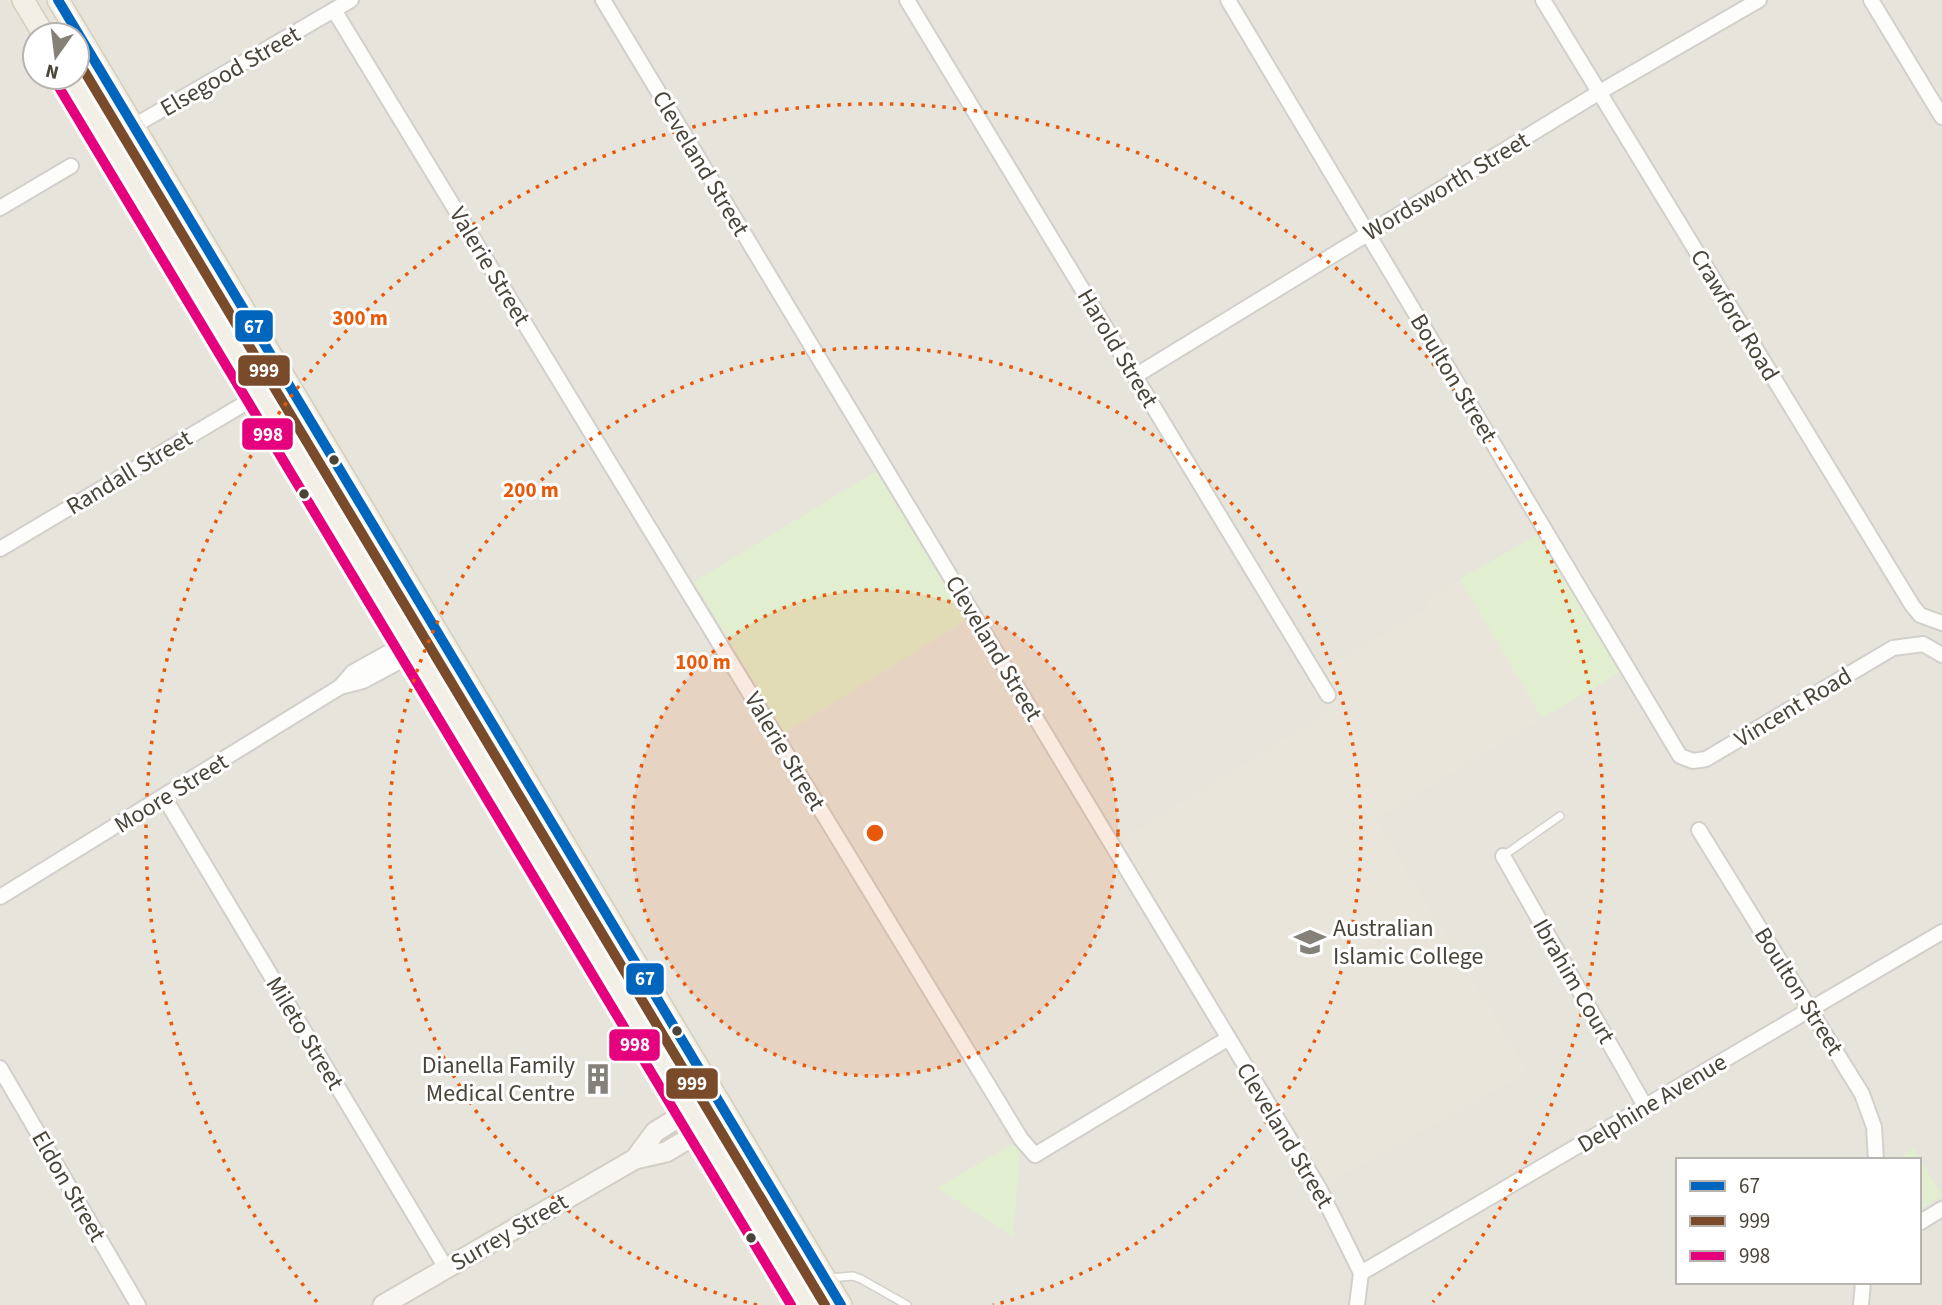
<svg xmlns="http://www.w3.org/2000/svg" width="1942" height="1305" font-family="'Source Sans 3',sans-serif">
<rect width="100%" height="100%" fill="#f4f2ee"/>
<path fill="#e7e4dc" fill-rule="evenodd" d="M0 0H1942V1305H0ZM35 35H77V77H35ZM1678 1160H1919V1282H1678Z"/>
<path fill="#eae5da" d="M1460 579 1542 718 1376 819 1528 1072 1319 1188 1113 845 1327 713 1328 695 1312 676 1430 607 1426 599Z"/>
<g fill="#e1eecf">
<path d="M876 471 966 620 785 733 694 582Z"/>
<path d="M1545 530 1627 668 1542 718 1460 579Z"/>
<path d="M1021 1139 1013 1236 937 1188Z"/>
<path d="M1914 1148 1942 1196 1919 1210V1160H1895Z"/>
</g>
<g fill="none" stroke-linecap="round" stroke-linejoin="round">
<defs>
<g id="lane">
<path d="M1503 856 1560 816"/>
<path d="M828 1278 853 1276 861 1279 907 1305"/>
</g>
<g id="street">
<path d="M603 0 1319 1188 1361 1273 1357 1305"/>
<path d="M907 0 1328 695"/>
<path d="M1228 0 1680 756 1693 761 1706 759 1893 648 1923 644 1942 655"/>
<path d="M1543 0 1912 605 1920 615 1942 623"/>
<path d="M1871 0 1942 117"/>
<path d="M334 10 1021 1139 1035 1155 1227 1039"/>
<path d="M108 141 351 0"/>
<path d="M0 208 71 166"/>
<path d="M1135 376 1598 93 1759 0"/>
<path d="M0 549 259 395"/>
<path d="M340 687 363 681 439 640"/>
<path d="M164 797 446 1268"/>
<path d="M1699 830 1862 1094 1874 1127 1876 1160"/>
<path d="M1503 856 1645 1106"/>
<path d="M0 897 340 687 353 672 432 628"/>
<path d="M0 1068 138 1305"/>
<path d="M1919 1223 1942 1209"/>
<path d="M1361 1273 1942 932"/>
<path d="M1861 1305 1863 1282"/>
</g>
<g id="secondary">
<path d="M635 1159 655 1132 714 1095"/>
<path d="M383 1305 635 1159 666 1152 727 1116"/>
</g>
<g id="primary">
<path d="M23 0 44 35"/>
<path d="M58 0 841 1305"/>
<path d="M69 77 807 1305"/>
</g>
</defs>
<use href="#lane" stroke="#d2d0cb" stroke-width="10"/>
<use href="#street" stroke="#d2d0cb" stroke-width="18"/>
<use href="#secondary" stroke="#d3cfc5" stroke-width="23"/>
<use href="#primary" stroke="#d6cebb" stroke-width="24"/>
<use href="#lane" stroke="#fdfdfc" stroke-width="7"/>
<use href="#street" stroke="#fdfdfc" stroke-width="14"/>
<use href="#secondary" stroke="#f7f6f1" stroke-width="19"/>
<use href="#primary" stroke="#f2efe6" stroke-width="21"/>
<defs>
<path id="bus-1" d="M58 0 841 1305"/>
<path id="bus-2" d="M77 59 825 1305"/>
<path id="bus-3" d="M57 84 791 1305"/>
</defs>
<use href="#bus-1" stroke="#fff" stroke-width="16"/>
<use href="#bus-2" stroke="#fff" stroke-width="16"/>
<use href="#bus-3" stroke="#fff" stroke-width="16"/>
<use href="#bus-1" stroke="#0065bd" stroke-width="10"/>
<use href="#bus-2" stroke="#7a4b2a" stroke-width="10"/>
<use href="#bus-3" stroke="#e5007d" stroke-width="10"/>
</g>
<circle cx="875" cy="833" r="243" fill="#e8590c" fill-opacity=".12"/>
<g fill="none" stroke="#e8590c" stroke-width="3.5" stroke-dasharray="3.5 7">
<circle cx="875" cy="833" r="243"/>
<path d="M757 1305A486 486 0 1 1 993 1305"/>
<path d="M317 1302A729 729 0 1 1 1433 1302"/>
</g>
<defs>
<symbol id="school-bare" viewBox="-9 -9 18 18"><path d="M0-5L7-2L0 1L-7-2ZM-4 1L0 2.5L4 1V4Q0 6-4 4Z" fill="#868178" stroke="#fff" stroke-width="2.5" paint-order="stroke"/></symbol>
<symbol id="building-bare" viewBox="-9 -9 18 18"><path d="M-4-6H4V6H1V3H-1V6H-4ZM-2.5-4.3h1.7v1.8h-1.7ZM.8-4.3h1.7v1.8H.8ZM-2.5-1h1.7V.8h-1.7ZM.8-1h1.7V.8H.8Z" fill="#868178" stroke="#fff" stroke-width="2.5" paint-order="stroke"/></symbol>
</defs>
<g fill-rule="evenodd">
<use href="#school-bare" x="1288" y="920" width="44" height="44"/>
<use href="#building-bare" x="576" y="1057" width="44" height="44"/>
</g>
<g fill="#4b4439" stroke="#fff" stroke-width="2.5">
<circle cx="334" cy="460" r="6"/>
<circle cx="304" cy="494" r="6"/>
<circle cx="677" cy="1031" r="6"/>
<circle cx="751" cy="1238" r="6"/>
</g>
<g text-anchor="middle" stroke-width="6" stroke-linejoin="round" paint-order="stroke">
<g font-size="24" fill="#4b4439" stroke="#fff">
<text transform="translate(230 71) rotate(-30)" y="8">Elsegood Street</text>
<text transform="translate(701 163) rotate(59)" y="8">Cleveland Street</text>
<text transform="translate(1446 186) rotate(-31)" y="8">Wordsworth Street</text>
<text transform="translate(490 266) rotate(59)" y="8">Valerie Street</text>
<text transform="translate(1735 315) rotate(59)" y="8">Crawford Road</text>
<text transform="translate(1118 348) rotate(59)" y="8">Harold Street</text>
<text transform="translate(1454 378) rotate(59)" y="8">Boulton Street</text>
<text transform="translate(129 472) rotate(-31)" y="8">Randall Street</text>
<text transform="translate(994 648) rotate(59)" y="8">Cleveland Street</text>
<text transform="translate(1793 707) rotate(-31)" y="8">Vincent Road</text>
<text transform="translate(785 751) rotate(59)" y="8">Valerie Street</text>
<text transform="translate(171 793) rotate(-32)" y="8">Moore Street</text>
<text transform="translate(1574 981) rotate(60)" y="8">Ibrahim Court</text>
<text transform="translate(1799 991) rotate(58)" y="8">Boulton Street</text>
<text transform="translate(305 1033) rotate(59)" y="8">Mileto Street</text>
<text transform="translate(1652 1103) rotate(-31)" y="8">Delphine Avenue</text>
<text transform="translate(1285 1135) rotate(59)" y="8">Cleveland Street</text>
<text transform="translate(69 1186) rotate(60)" y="8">Eldon Street</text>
<text transform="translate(509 1232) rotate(-30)" y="8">Surrey Street</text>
</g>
<g font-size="24" fill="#4b4439" stroke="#fff" text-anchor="start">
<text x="1333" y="936">Australian<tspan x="1333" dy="28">Islamic College</tspan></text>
<text x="575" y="1073" text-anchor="end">Dianella Family<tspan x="575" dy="28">Medical Centre</tspan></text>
</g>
</g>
<circle cx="875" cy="833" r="10" fill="#e8590c" stroke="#fff" stroke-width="3.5"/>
<g font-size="21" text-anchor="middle" font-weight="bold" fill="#e8590c" stroke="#fff" stroke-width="6" stroke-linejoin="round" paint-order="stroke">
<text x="360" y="325">300 m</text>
<text x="531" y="497">200 m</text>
<text x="703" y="669">100 m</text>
</g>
<g stroke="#fff" stroke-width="2.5">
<rect x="234" y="309" width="40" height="34" rx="7" fill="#0065bd"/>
<rect x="237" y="354" width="54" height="33" rx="7" fill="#7a4b2a"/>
<rect x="241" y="417" width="53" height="34" rx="7" fill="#e5007d"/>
<rect x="625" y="962" width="40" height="34" rx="7" fill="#0065bd"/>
<rect x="608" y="1028" width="53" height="34" rx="7" fill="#e5007d"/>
<rect x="665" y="1067" width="54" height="33" rx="7" fill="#7a4b2a"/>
</g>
<g font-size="19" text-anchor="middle" font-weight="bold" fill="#fff">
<text x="254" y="333">67</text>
<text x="264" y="377">999</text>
<text x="268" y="441">998</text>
<text x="645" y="985">67</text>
<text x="635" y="1051">998</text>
<text x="692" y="1090">999</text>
</g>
<rect x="1676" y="1158" width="245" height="126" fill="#ffffff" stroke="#b7b4b0" stroke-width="2"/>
<rect x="1690" y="1181" width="35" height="10" fill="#0065bd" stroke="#b7b4b0" stroke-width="2"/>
<text x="1739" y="1193" font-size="21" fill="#4b4439">67</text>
<rect x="1690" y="1216" width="35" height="10" fill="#7a4b2a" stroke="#b7b4b0" stroke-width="2"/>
<text x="1739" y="1228" font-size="21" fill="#4b4439">999</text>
<rect x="1690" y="1251" width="35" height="10" fill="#e5007d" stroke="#b7b4b0" stroke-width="2"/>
<text x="1739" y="1263" font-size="21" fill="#4b4439">998</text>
<g transform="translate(56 56) rotate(194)"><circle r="33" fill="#ffffff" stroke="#b7b4b0" stroke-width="2"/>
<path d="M0-5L12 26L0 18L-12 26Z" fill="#868178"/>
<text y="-10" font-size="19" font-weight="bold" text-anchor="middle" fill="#4b4439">N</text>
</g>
</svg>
